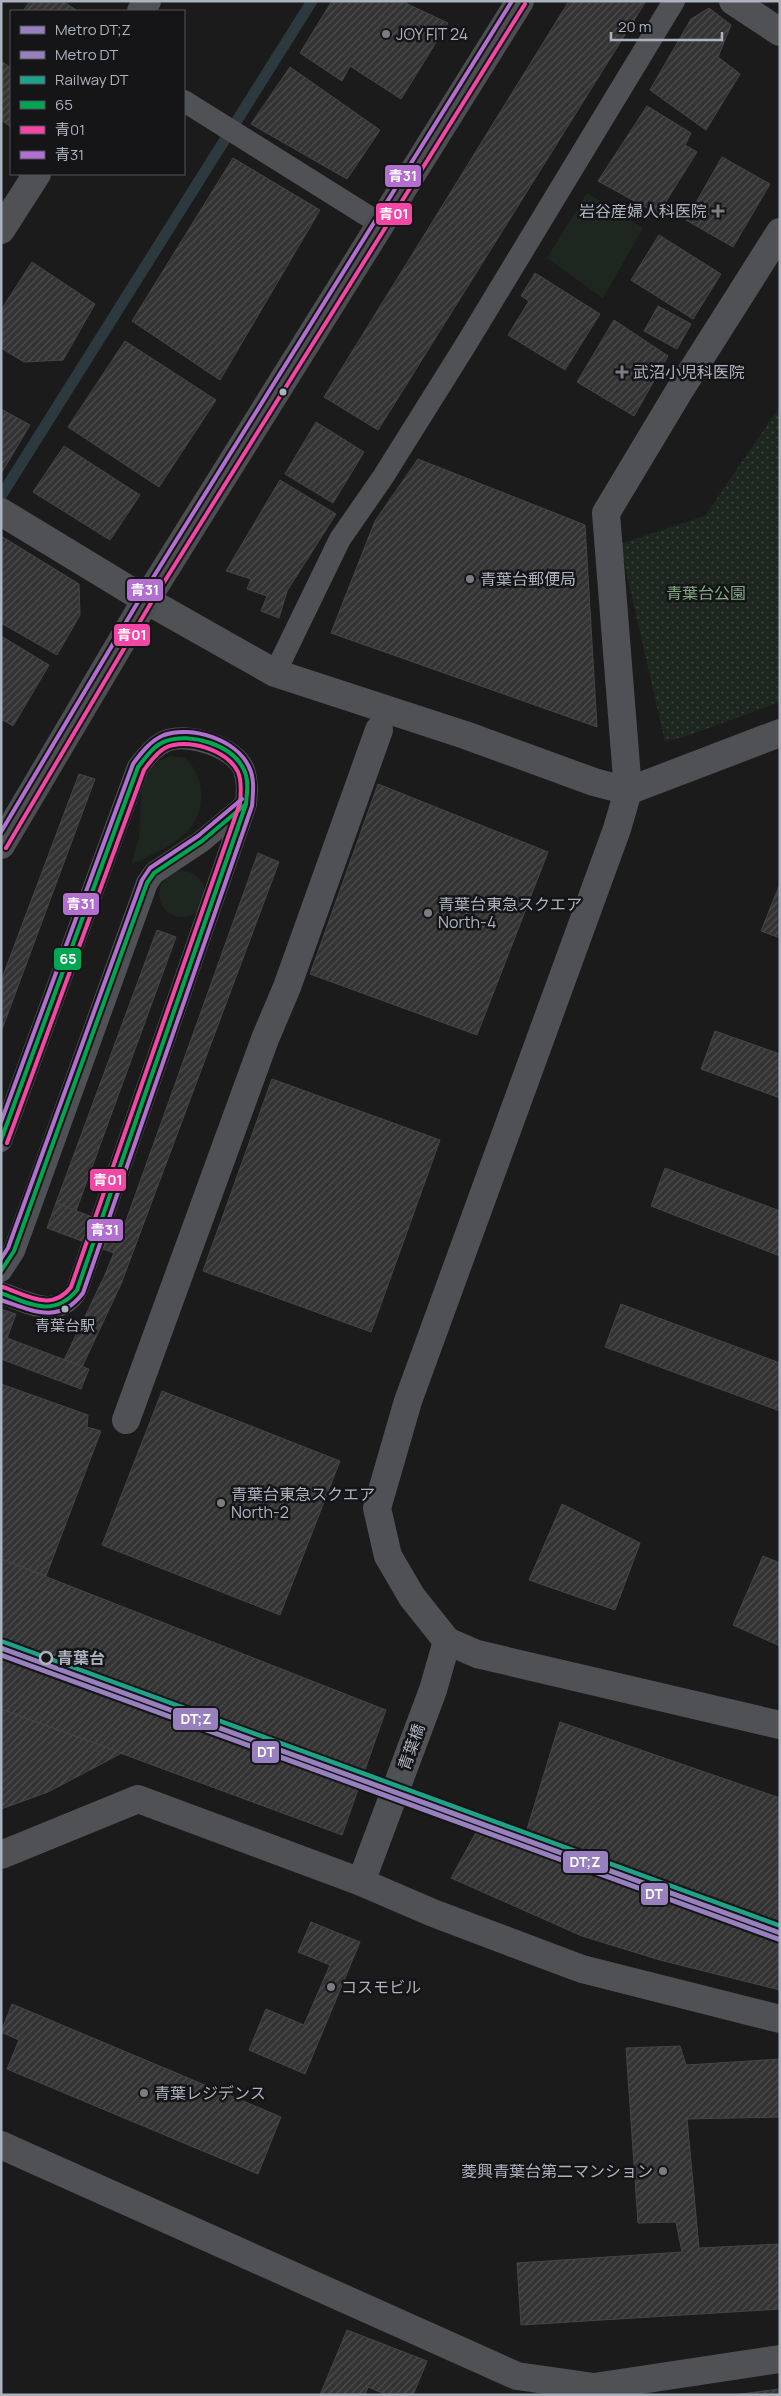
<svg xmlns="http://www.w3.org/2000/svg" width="781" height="2396" font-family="Manrope,'Noto Sans JP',sans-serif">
<defs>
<pattern id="park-dots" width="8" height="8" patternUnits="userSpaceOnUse" patternTransform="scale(1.25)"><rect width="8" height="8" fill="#1e271f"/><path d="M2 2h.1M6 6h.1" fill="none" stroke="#3c443e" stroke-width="1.8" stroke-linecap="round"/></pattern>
<pattern id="building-hatch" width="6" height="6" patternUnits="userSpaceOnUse" patternTransform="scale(1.25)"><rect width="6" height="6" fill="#333334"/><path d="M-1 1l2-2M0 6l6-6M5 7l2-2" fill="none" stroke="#4e4e50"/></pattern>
</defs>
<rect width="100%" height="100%" fill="#1b1b1c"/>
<g fill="#1e271f">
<path d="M587 193 643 228 603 298 547 258Z"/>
<path d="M170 756 186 758C197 771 202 782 201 800 199 837 160 850 131 865L139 837 142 782 149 770 159 761Z"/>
<circle cx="182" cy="894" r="23"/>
</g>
<path fill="url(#park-dots)" d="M780 406V702L695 733 665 742 620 544 705 516Z"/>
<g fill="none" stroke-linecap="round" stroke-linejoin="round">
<path stroke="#2c393f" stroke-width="11" d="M1 496 312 1"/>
</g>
<g fill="url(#building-hatch)" stroke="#444548">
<path d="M30 1H62L78 11H23Z"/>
<path d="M332 1H401L448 23 401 99 350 66 342 81 300 53Z"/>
<path d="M569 1H646L378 430 324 397Z"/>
<path d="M709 8 731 25 718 57 740 74 706 130 650 90 691 19Z"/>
<path d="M1 61 11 68V127L1 120Z"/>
<path d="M290 67 380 130 347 179 251 124Z"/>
<path d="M647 106 691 133 685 145 697 152 658 214 598 181Z"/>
<path d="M722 157 770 184 733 247 686 220Z"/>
<path d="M233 158 320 210 220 380 132 321Z"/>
<path d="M659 235 721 274 693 319 631 280Z"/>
<path d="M32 262 95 304 63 360 24 362 1 348V310Z"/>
<path d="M535 273 600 314 565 370 508 335 529 301 521 296Z"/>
<path d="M658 306 691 324 677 349 644 331Z"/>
<path d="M614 320 668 356 634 416 577 382Z"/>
<path d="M125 341 216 400 159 487 68 427Z"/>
<path d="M1 409 30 425 2 472H1Z"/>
<path d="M316 422 364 452 333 503 285 474Z"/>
<path d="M64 446 140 495 110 540 33 492Z"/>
<path d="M418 459 585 525 597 727 331 633 375 521Z"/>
<path d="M280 480 336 514 287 591 279 618 261 611 267 596 247 589 251 579 226 571Z"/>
<path d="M1 536 79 584 80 615 57 655 1 623Z"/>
<path d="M1 636 49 665 13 726 1 719Z"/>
<path d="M79 774 95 779 1 1032V981Z"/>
<path d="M378 784 548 852 477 1035 310 974Z"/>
<path d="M258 853 279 862 121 1284 82 1367 64 1360 104 1277 118 1243Z"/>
<path d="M779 886H780V938L761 931Z"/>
<path d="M157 930 176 937 76 1211 56 1203Z"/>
<path d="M715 1031 780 1054V1098L701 1069Z"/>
<path d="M272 1079 440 1140 371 1332 203 1271Z"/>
<path d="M665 1168 780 1211V1256L651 1206Z"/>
<path d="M56 1203 123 1229 114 1253 47 1228Z"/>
<path d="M621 1304 780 1363V1411L605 1347Z"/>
<path d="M1 1309 16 1314 7 1338 89 1369 81 1389 1 1359Z"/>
<path d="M1 1384 88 1415 87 1427 101 1431 46 1576 1 1559Z"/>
<path d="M162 1391 340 1461 280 1615 102 1545Z"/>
<path d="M562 1504 640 1543 615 1610 529 1580Z"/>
<path d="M763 1556 780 1563V1646L733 1625Z"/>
<path d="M1 1559 386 1710 342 1835 1 1709Z"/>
<path d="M1 1709 122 1753 48 1792 1 1809Z"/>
<path d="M560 1722 780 1798V1990L660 1960 582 1936 451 1878 479 1827 523 1842Z"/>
<path d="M311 1922 360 1942 305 2074 249 2050 266 2009 304 2025 330 1965 298 1952Z"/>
<path d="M12 2004 281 2117 258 2174 7 2069 19 2040 1 2032Z"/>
<path d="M680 2046 686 2065 780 2059V2117L687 2119 699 2248 780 2244V2309L521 2325 517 2263 682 2252 676 2222 638 2223 626 2048Z"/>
<path d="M347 2330 427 2361 413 2395H387L368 2387 365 2395H320Z"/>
<path d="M780 2389V2395H733Z"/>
</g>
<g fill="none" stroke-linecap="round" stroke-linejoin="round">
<g stroke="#505155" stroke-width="22">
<path d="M184 101 379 223"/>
<path d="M275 673 340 539 383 477 465 346 674 1"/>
<path d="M1 1141 138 767C146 757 154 746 166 741 188 732 235 747 244 770 248 782 247 792 246 804L77 1290C58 1321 28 1302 1 1293"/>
<path d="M1 1271 14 1251 37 1188 147 883 154 873 202 841 245 805"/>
</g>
<path stroke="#505155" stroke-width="28" d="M126 1420 265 1039 287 987 379 730"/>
<g stroke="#505155" stroke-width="28">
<path d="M733 1 780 32"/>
<path d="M141 11 147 1"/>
<path d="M1 230 37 174"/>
<path d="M1 512 146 600"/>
<path d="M628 791 606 513 678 393 780 232"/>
<path d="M1 1855 138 1799 361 1882 433 1913 582 1969 780 2019"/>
<path d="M361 1882 433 1690 447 1641"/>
<path d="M1 2145 517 2376 594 2387 780 2359"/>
</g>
<g stroke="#505155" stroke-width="28">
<path d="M146 600 275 673 465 735 594 782 628 791 780 733"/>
<path d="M628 791 617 829 408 1401 377 1508 388 1556 412 1597 447 1641 477 1654 780 1725"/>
</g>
<path stroke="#4d4e51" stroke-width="28" d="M1 845 146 600 520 1"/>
<defs>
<g id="bus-1">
<path d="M1 1140 138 767C146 757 154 745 166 741 190 732 233 745 244 770 249 780 247 793 246 804L77 1290C54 1318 30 1304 1 1293"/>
<path d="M1 1271 14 1251 147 883 154 873 202 841 246 804"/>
</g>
<g id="bus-2">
<path d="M6 848 151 603 525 4"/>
<path d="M3 1287C28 1296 52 1312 71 1287L240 803C241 793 242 781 238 772 228 750 186 737 165 748 156 753 150 762 144 770L7 1143"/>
</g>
<g id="bus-3">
<path d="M1 832 141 597 512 1"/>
<path d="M1 1122 133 764C141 753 151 740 164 735 192 725 237 740 249 767 255 779 253 793 252 806L83 1293C59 1325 33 1311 1 1300"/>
<path d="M1 1259 8 1248 142 880 150 868 198 836 242 799"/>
</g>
</defs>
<use href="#bus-1" stroke="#151518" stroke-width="8"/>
<use href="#bus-2" stroke="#151518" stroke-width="8"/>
<use href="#bus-3" stroke="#151518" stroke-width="8"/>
<use href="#bus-1" stroke="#00a651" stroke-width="4"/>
<use href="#bus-2" stroke="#f346a5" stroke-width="4"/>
<use href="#bus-3" stroke="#b36fd0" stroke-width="4"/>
<defs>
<path id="rail-1" d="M3 1642 780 1926"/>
</defs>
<use href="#rail-1" stroke="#151518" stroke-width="9"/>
<use href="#rail-1" stroke="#20a288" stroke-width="5"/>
<defs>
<path id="metro-1" d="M1 1648 780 1933"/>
<path id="metro-2" d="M1 1655 778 1939"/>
</defs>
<use href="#metro-1" stroke="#151518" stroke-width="9"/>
<use href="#metro-2" stroke="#151518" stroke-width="9"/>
<use href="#metro-1" stroke="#9780bd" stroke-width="5"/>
<use href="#metro-2" stroke="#9780bd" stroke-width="5"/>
</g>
<g fill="#797e85" stroke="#151518" stroke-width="2">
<circle cx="386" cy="34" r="5"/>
<path d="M715.5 203.5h5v5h5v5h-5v5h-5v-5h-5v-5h5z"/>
<path d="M619.5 364.5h5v5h5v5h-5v5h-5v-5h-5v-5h5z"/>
<circle cx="470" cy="579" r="5"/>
<circle cx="428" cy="913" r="5"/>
<circle cx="221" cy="1503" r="5"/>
<circle cx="331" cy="1987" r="5"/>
<circle cx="144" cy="2093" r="5"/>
<circle cx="663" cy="2171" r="5"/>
</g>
<g fill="#acb3be" stroke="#151518" stroke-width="2">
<circle cx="283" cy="392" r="4.5"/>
<circle cx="65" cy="1309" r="4.5"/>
</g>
<circle fill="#151518" stroke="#acb3be" stroke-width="2.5" cx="46" cy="1658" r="6"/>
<g text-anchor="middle" stroke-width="5" stroke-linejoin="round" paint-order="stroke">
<g font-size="15" fill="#acb3be" stroke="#151518">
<text x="65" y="1331">青葉台駅</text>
</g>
<g font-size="16" fill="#acb3be" stroke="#151518" text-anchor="start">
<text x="396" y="40">JOY FIT 24</text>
<text x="707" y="217" text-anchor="end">岩谷産婦人科医院</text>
<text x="633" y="378">武沼小児科医院</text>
<text x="480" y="585">青葉台郵便局</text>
<text x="438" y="910">青葉台東急スクエア<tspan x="438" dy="18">North-4</tspan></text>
<text x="231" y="1500">青葉台東急スクエア<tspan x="231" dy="18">North-2</tspan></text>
<text x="341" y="1993">コスモビル</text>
<text x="154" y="2099">青葉レジデンス</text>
<text x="653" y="2177" text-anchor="end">菱興青葉台第二マンション</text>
</g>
<g font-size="16" fill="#82aa81" stroke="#151518">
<text x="706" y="599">青葉台公園</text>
</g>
<g font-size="16" font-weight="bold" fill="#acb3be" stroke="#151518" text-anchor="start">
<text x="57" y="1664">青葉台</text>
</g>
<g font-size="16" fill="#acb3be" stroke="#151518">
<text transform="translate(411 1747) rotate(-70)" y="6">青葉橋</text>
</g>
</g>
<g stroke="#151518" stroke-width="2">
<rect x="384" y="164" width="38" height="24" rx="5" fill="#b36fd0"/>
<rect x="375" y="202" width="38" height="24" rx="5" fill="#f346a5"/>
<rect x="126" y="578" width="38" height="24" rx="5" fill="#b36fd0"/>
<rect x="113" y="623" width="38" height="24" rx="5" fill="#f346a5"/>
<rect x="62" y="892" width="38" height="24" rx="5" fill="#b36fd0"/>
<rect x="53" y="947" width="29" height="24" rx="5" fill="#00a651"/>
<rect x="89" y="1168" width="38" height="24" rx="5" fill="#f346a5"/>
<rect x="86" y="1218" width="38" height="24" rx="5" fill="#b36fd0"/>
<rect x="172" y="1707" width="47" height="24" rx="5" fill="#9780bd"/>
<rect x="251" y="1740" width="29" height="24" rx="5" fill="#9780bd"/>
<rect x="562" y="1850" width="47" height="24" rx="5" fill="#9780bd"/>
<rect x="640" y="1882" width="29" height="24" rx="5" fill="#9780bd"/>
</g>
<g font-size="14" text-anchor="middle" font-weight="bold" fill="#fff">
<text x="403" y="181">青31</text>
<text x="394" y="219">青01</text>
<text x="145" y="595">青31</text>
<text x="132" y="640">青01</text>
<text x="81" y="909">青31</text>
<text x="68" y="964">65</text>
<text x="108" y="1185">青01</text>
<text x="105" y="1235">青31</text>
<text x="196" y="1724">DT;Z</text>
<text x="266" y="1757">DT</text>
<text x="585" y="1867">DT;Z</text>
<text x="654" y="1899">DT</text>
</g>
<rect width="781" height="2396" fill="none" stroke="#acb3be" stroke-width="5"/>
<rect x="10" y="10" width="175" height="165" fill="#151518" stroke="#51545a"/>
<rect x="20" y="26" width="25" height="8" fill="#9780bd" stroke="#51545a"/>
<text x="55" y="35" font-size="15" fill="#acb3be">Metro DT;Z</text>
<rect x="20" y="51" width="25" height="8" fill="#9780bd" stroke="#51545a"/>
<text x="55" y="60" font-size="15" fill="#acb3be">Metro DT</text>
<rect x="20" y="76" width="25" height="8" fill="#20a288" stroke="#51545a"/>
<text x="55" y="85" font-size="15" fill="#acb3be">Railway DT</text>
<rect x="20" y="101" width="25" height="8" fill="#00a651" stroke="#51545a"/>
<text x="55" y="110" font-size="15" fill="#acb3be">65</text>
<rect x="20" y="126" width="25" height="8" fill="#f346a5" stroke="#51545a"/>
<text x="55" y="135" font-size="15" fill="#acb3be">青01</text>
<rect x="20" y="151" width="25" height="8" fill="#b36fd0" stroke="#51545a"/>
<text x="55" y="160" font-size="15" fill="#acb3be">青31</text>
<path d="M611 32v8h111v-8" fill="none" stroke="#acb3be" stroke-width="2.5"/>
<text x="618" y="32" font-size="15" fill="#acb3be" stroke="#151518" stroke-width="4" paint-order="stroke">20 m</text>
</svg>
